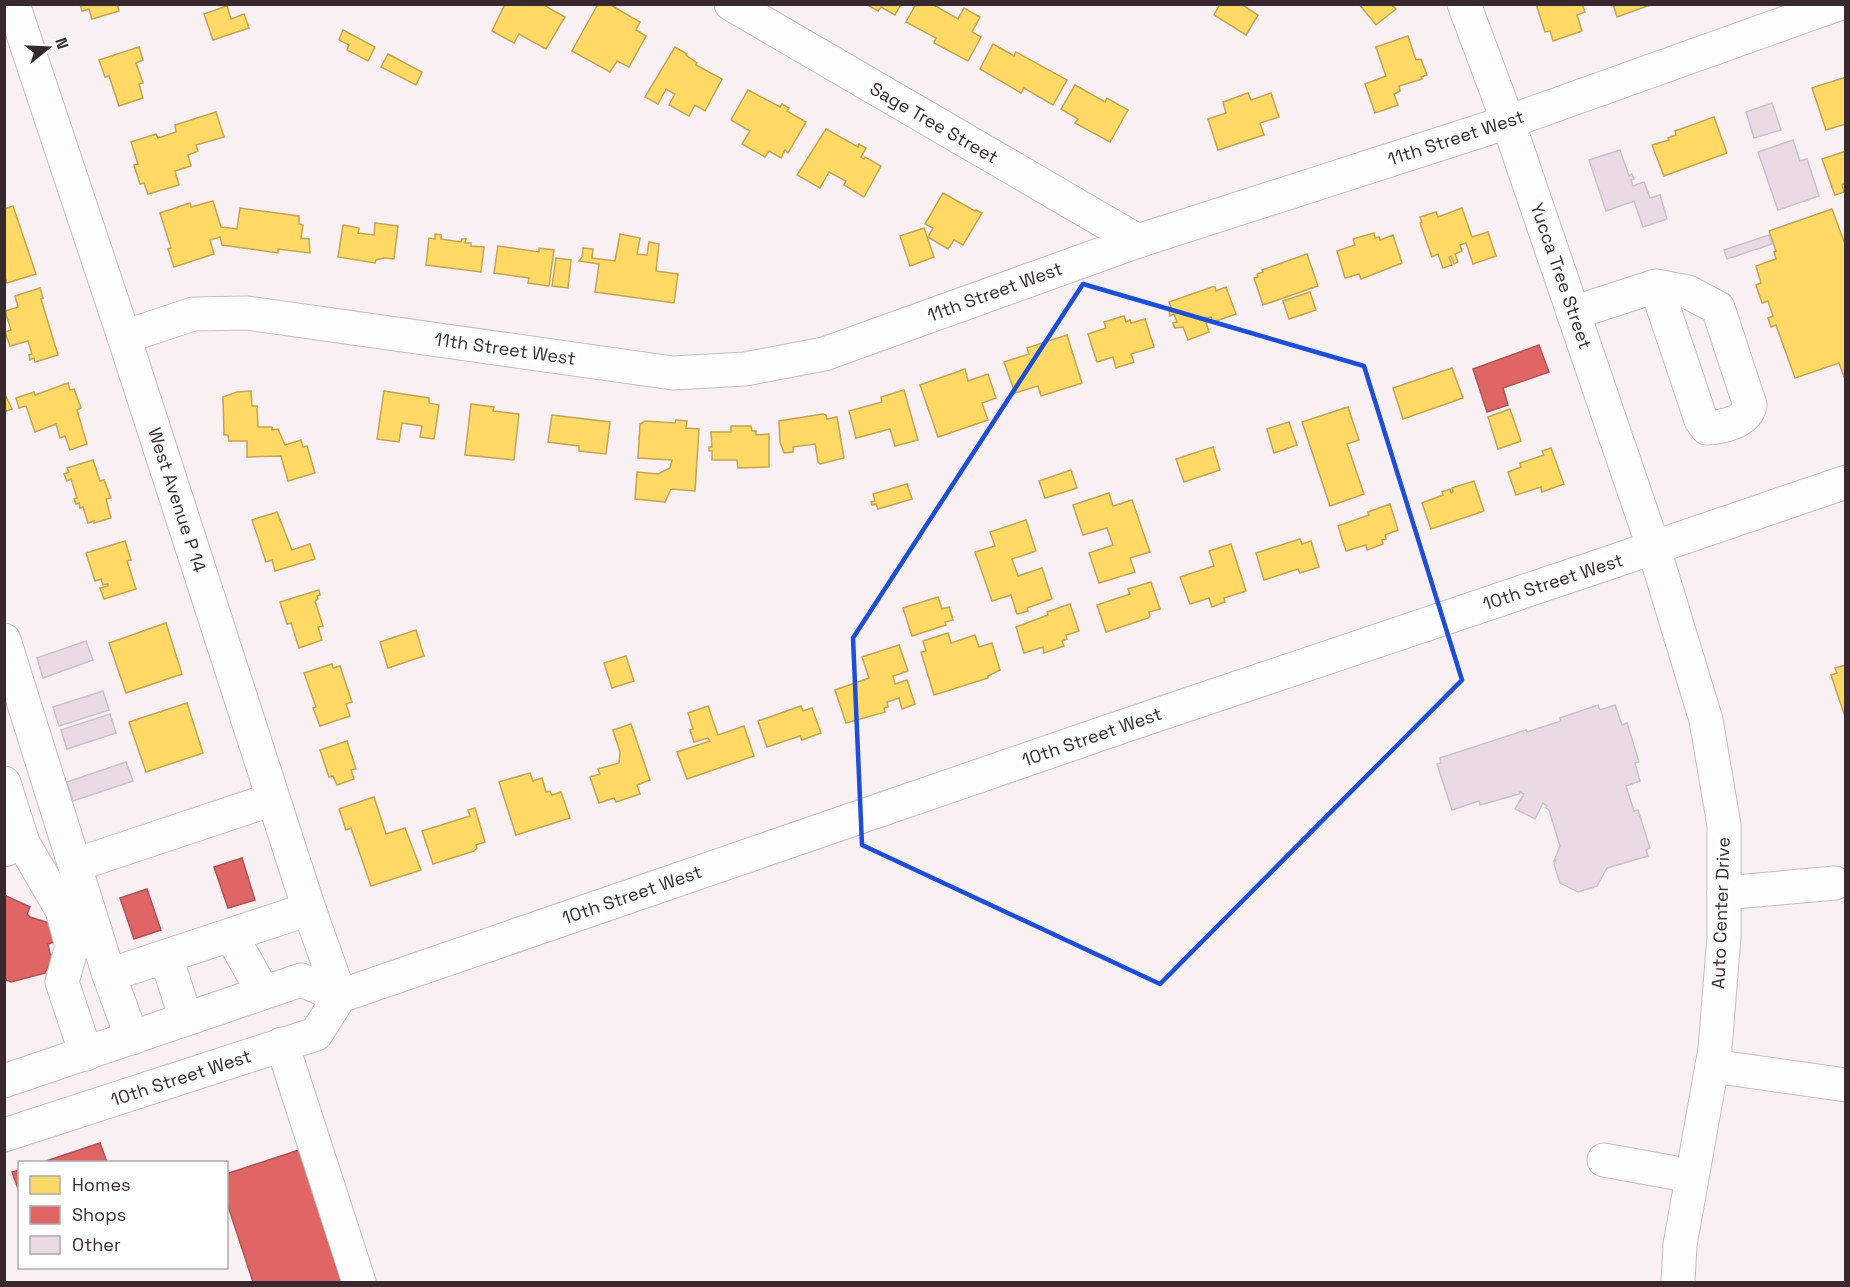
<svg xmlns="http://www.w3.org/2000/svg" width="1850" height="1287" font-family="'Space Grotesk',sans-serif">
<rect width="100%" height="100%" fill="#f8f0f3"/>
<g fill="#ffd966" stroke="#c3a455" stroke-width="1.5">
<path d="M80 4H117L119 11 92 19 89 9 82 11Z"/>
<path d="M505 4H542L565 17 546 49 519 34 514 43 492 31Z"/>
<path d="M598 4H609L640 22 636 30 646 36 629 67 617 61 610 72 572 51Z"/>
<path d="M866 4H901L895 15 881 7 878 11Z"/>
<path d="M916 4H932L958 19 964 8 980 17 972 32 981 37 968 61 934 43 936 38 906 22Z"/>
<path d="M1220 4H1241L1258 15 1246 35 1214 15Z"/>
<path d="M1359 4H1391L1396 9 1376 25Z"/>
<path d="M1536 4H1582L1585 12 1577 15 1582 31 1553 41 1550 31 1545 32Z"/>
<path d="M1613 4H1653L1617 17Z"/>
<path d="M227 6 231 19 244 14 249 28 213 40 204 14Z"/>
<path d="M343 30 375 47 368 61 347 50 349 45 339 40Z"/>
<path d="M1408 36 1416 60 1421 59 1427 75 1421 77 1422 79 1399 86 1400 91 1394 94 1398 105 1375 113 1365 84 1386 76 1376 47Z"/>
<path d="M993 44 1014 56 1016 52 1067 80 1053 105 1024 88 1021 93 980 69Z"/>
<path d="M139 47 143 60 136 63 143 83 139 84 143 98 119 106 109 76 105 77 99 60Z"/>
<path d="M675 47 687 54 686 55 697 63 696 65 722 79 705 111 695 105 689 116 669 105 675 94 666 89 658 104 645 97Z"/>
<path d="M388 54 422 72 416 85 381 67Z"/>
<path d="M1846 77V124L1826 130 1812 88Z"/>
<path d="M1075 85 1105 102 1107 98 1128 110 1110 142 1075 123 1078 119 1061 109Z"/>
<path d="M748 90 780 107 782 104 789 108 787 111 806 122 788 153 785 150 781 158 769 151 765 157 742 144 750 131 731 120Z"/>
<path d="M1248 93 1251 100 1271 93 1279 117 1260 123 1264 135 1218 150 1208 119 1226 113 1223 102Z"/>
<path d="M216 112 224 137 196 145 198 151 188 155 191 166 175 171 179 185 148 194 144 183 140 184 134 165 138 164 131 142 156 134 158 138 176 132 175 125Z"/>
<path d="M1714 117 1727 153 1664 176 1652 145 1669 140 1668 138 1676 135 1675 131Z"/>
<path d="M826 129 858 147 859 144 866 148 861 157 864 159 865 157 881 166 864 197 844 185 846 181 829 172 820 188 797 175Z"/>
<path d="M1846 151V183L1842 185 1844 192 1835 195 1822 159Z"/>
<path d="M943 193 975 211 976 210 982 213 963 245 954 240 948 249 928 237 933 228 925 224Z"/>
<path d="M213 201 221 227 237 229 240 208 299 216V224L303 225 301 238 309 239 310 253 278 249V253L222 245 220 237 210 240 214 254 174 267 168 249 171 248 160 213 190 203 191 207Z"/>
<path d="M13 206 36 274 7 283 4 275V209Z"/>
<path d="M1462 208 1472 237 1488 232 1496 256 1473 264 1466 243 1460 245 1462 251 1455 254 1458 262 1454 264 1451 256 1449 257 1452 265 1443 268 1438 254 1432 257 1420 223 1422 222 1420 217 1436 212 1438 217Z"/>
<path d="M1832 209 1846 247V382L1839 363 1795 378 1776 325 1771 327 1768 318 1773 316 1768 301 1762 303 1756 285 1761 283 1756 266 1776 259 1774 252 1776 251 1769 231Z"/>
<path d="M375 223 398 226 394 259 384 258 376 260 375 263 338 257 343 225 359 228 358 233 374 235Z"/>
<path d="M924 228 934 257 910 266 900 236Z"/>
<path d="M1374 233 1375 238 1379 237 1380 240 1393 235 1402 263 1361 279 1359 274 1345 278 1337 251 1355 245 1353 239Z"/>
<path d="M435 234 441 235V239L461 242 462 239H466L465 243H471V246L484 247 481 272 426 265 429 238 435 239Z"/>
<path d="M620 234 640 238 637 254 647 255 649 242 659 244 656 271 678 274 674 303 595 292 599 264 579 261 582 257 583 248 593 249 592 258 615 261Z"/>
<path d="M498 246 539 252V248L554 250 549 286 528 283 529 278 494 273Z"/>
<path d="M1307 254 1318 286 1263 305 1254 278 1258 277 1257 274 1263 272 1262 270Z"/>
<path d="M556 258 571 260 568 288 552 286Z"/>
<path d="M1212 287H1215L1216 291 1226 287 1236 314 1213 322 1211 317 1205 319 1209 332 1188 340 1183 327 1175 328 1173 323 1177 322 1174 314 1170 316 1169 311 1172 310 1169 302Z"/>
<path d="M40 288 43 298 41 299 58 355 35 362 34 358 30 360 29 355 32 354 28 341 10 346 5 332 11 330 5 311 18 307 15 296Z"/>
<path d="M1310 292 1316 310 1289 319 1283 301Z"/>
<path d="M1124 316 1126 322 1130 320 1131 323 1145 319 1154 347 1131 354 1134 362 1116 368 1113 357 1097 362 1088 334 1106 328 1104 322Z"/>
<path d="M1067 335 1082 383 1041 396 1038 386 1015 393 1004 362 1029 354 1027 348Z"/>
<path d="M1452 368 1463 398 1403 419 1393 388Z"/>
<path d="M965 369 968 381 988 374 996 398 982 403 988 420 938 437 920 385Z"/>
<path d="M68 383 70 390 74 389 81 408 77 410 87 444 70 450 65 436 60 438 56 424 35 432 26 406 19 408 16 398 34 392 35 395Z"/>
<path d="M904 390 918 440 895 446 890 429 856 438 849 411 882 402 881 397Z"/>
<path d="M251 391 252 406H257L258 427H272V430L278 429 285 445 301 440 303 447 307 446 315 473 288 481 281 456 247 457V441H229L228 435H224L223 397 237 392Z"/>
<path d="M384 391 429 398V403L439 405 434 439 420 437 422 426 402 423 399 442 377 439Z"/>
<path d="M4 392 12 409 4 412Z"/>
<path d="M471 404 494 407 493 411 519 414 514 460 465 455Z"/>
<path d="M1348 407 1359 440 1347 444 1364 494 1330 506 1302 422Z"/>
<path d="M1510 409 1521 441 1498 449 1488 417Z"/>
<path d="M823 414 826 415 827 419 837 417 844 458 820 464 818 462 815 444 793 447V452L784 453 780 442 779 421Z"/>
<path d="M552 415 610 422 606 454 579 451V446L548 442Z"/>
<path d="M676 420 687 421 686 428 699 429 695 491 671 489 665 502 635 499 637 472 658 474 670 468 672 460 638 458 640 424 645 421 675 423Z"/>
<path d="M1289 422 1297 445 1274 453 1267 429Z"/>
<path d="M731 426H751L752 431H756V435L769 434V467L738 468 737 460H712V451H709V447H712L711 432H731Z"/>
<path d="M1213 447 1220 470 1184 482 1176 459Z"/>
<path d="M1551 448 1564 484 1542 492 1541 487 1516 495 1508 472 1521 467 1520 463 1544 455 1542 451Z"/>
<path d="M93 460 100 481 104 480 111 498 106 499 111 518 94 523V521L88 523 83 507 80 508 79 503 76 504 74 499 77 498 71 479 67 481 64 474 69 472 67 468Z"/>
<path d="M1071 470 1077 488 1045 498 1039 481Z"/>
<path d="M1474 481 1484 511 1431 529 1422 503 1443 495 1442 492 1450 489 1451 493 1453 492 1452 488Z"/>
<path d="M907 484 912 499 878 509 876 504 872 505 871 502 875 501 873 494Z"/>
<path d="M1109 493 1113 506 1132 500 1150 552 1130 558 1135 572 1099 583 1089 553 1113 545 1107 528 1083 535 1073 505Z"/>
<path d="M1390 504 1398 530 1385 535 1386 539 1382 540 1383 544 1367 550 1366 545 1346 551 1338 526 1369 515 1368 512Z"/>
<path d="M277 512 292 550 310 544 315 559 275 571 272 560 266 562 252 520Z"/>
<path d="M1026 520 1036 551 1012 559 1018 576 1042 568 1052 599 1027 608 1028 611 1017 614 1011 595 992 601 975 552 995 546 990 532Z"/>
<path d="M1300 539 1302 544 1311 541 1319 567 1300 573 1298 569 1264 580 1256 553Z"/>
<path d="M125 541 131 560 127 561 136 589 104 599 100 588 108 586V584L103 585 101 579 95 581 86 553Z"/>
<path d="M1231 544 1246 591 1224 598 1225 602 1212 607 1209 598 1190 604 1180 577 1214 566 1209 551Z"/>
<path d="M1151 582 1160 609 1149 612 1150 616 1148 618 1106 632 1097 605 1130 594 1128 589Z"/>
<path d="M319 590 320 595 317 596 318 599 315 601 323 626 318 627 322 640 299 648 291 623 287 624 280 602Z"/>
<path d="M938 597 942 609 949 607 953 620 945 622 946 625 912 636 903 608Z"/>
<path d="M1070 604 1079 631 1066 635 1067 639 1062 641 1064 646 1044 653 1043 647 1024 653 1016 627 1048 615 1047 612Z"/>
<path d="M166 623 182 674 126 693 109 643Z"/>
<path d="M416 630 424 656 388 668 380 642Z"/>
<path d="M948 633 951 643 975 635 979 647 992 643 1000 670 988 676V678L934 695 921 652 926 651 923 641Z"/>
<path d="M899 645 908 671 893 676 895 684 907 680 915 704 902 709 899 698 887 702 888 707 884 708 885 712 846 723 835 690 869 678 862 657Z"/>
<path d="M626 656 634 681 612 688 604 663Z"/>
<path d="M332 664 333 668 340 666 352 702 346 704 350 716 320 726 313 708 316 707 304 673Z"/>
<path d="M1846 665V720L1831 675 1837 673 1835 668Z"/>
<path d="M187 703 203 753 146 772 129 722Z"/>
<path d="M708 706 718 735 744 726 754 756 687 779 677 752 710 741 708 738 694 742 690 730 693 729 688 713Z"/>
<path d="M801 706 803 711 812 708 821 733 802 740 800 736 767 747 758 721Z"/>
<path d="M631 724 650 780 637 785 640 794 616 802 614 798 599 803 590 777 600 774 598 769 619 763 620 752 613 730Z"/>
<path d="M347 741 356 769 351 770 354 779 337 785 333 776 329 777 320 750Z"/>
<path d="M530 773 533 781 542 778 546 792 550 791 552 795 561 792 570 818 516 835 499 782Z"/>
<path d="M374 797 386 834 405 828 421 870 371 886 351 828 346 830 339 809Z"/>
<path d="M475 808 485 842 476 845 477 848 474 851 433 864 422 831 470 816 468 810Z"/>
</g>
<g fill="#e06666" stroke="#ad5455" stroke-width="1.5">
<path d="M1539 345 1549 372 1503 388 1508 405 1487 412 1473 369Z"/>
<path d="M242 858 255 900 228 908 214 867Z"/>
<path d="M147 889 161 930 134 939 120 898Z"/>
<path d="M4 895 30 907 27 914 30 917 59 926 64 939 48 944 50 954 54 956 45 973 11 982 4 979Z"/>
<path d="M100 1143 107 1162H43Z"/>
<path d="M299 1150 341 1282H253L226 1200V1174Z"/>
<path d="M20 1170V1194L12 1172Z"/>
</g>
<g fill="#eadae5" stroke="#cbc3c8" stroke-width="1.5">
<path d="M1772 103 1781 130 1754 138 1746 112Z"/>
<path d="M1793 140 1800 161 1807 159 1819 196 1778 210 1758 152Z"/>
<path d="M1620 150 1629 176 1632 174 1634 179 1631 180 1633 186 1644 182 1650 198 1660 195 1667 219 1643 227 1634 201 1606 211 1589 160Z"/>
<path d="M1769 235 1772 244 1727 259 1724 250Z"/>
<path d="M86 641 93 660 43 678 37 658Z"/>
<path d="M103 691 109 710 59 726 53 707Z"/>
<path d="M1598 705 1600 710 1615 705 1622 725 1627 723 1639 762 1635 763 1640 781 1626 786 1634 811 1638 810 1650 848 1646 850 1648 856 1607 868 1597 886 1578 892 1560 883 1554 864 1556 860 1554 861 1560 846 1549 810 1546 808 1547 806 1543 803 1535 819 1515 809 1524 794 1520 792 1519 794 1480 805 1479 801 1452 810 1437 764 1441 763 1440 758 1526 730 1527 732 1561 721 1560 718Z"/>
<path d="M110 714 116 733 67 749 61 730Z"/>
<path d="M126 762 133 781 73 801 67 782Z"/>
</g>
<g fill="none" stroke-linecap="round" stroke-linejoin="round">
<defs>
<g id="minor">
<path d="M13 4 124 337 309 909 340 996"/>
<path d="M731 4 1138 241"/>
<path d="M1464 4 1508 122 1654 549 1706 720 1724 825V936L1715 1049 1680 1245 1678 1282"/>
<path d="M1573 313 1656 286 1688 292 1718 308 1750 405C1747 422 1723 427 1707 428L1701 420 1656 286"/>
<path d="M124 337 193 314 247 313 673 373 745 369 824 354 1138 241 1508 122 1838 4"/>
<path d="M4 640 109 975 132 1038"/>
<path d="M4 783 23 843 4 850"/>
<path d="M23 843 62 910 72 946 62 982 86 1054"/>
<path d="M75 865 273 799"/>
<path d="M1724 893 1835 883"/>
<path d="M231 935 263 992"/>
<path d="M166 957 186 1019"/>
<path d="M109 975 309 909"/>
<path d="M282 1044 359 1282"/>
<path d="M1712 1066 1846 1085"/>
<path d="M1604 1160 1692 1176"/>
</g>
<g id="major">
<path d="M4 1081 301 980 340 996"/>
<path d="M4 1135 316 1034 340 996C599 907 858 817 1118 728 1360 645 1604 566 1846 482"/>
</g>
</defs>
<use href="#minor" stroke="#c7bdc1" stroke-width="35"/>
<use href="#major" stroke="#c7bdc1" stroke-width="35"/>
<use href="#minor" stroke="#fefdfd" stroke-width="33"/>
<use href="#major" stroke="#fefdfd" stroke-width="33"/>
</g>
<path fill="none" stroke="#1d4ed8" stroke-width="4.5" stroke-linejoin="round" d="M1083 284 1364 366 1462 680 1160 984 862 845 853 638Z"/>
<g text-anchor="middle" stroke-width="6" stroke-linejoin="round" paint-order="stroke">
<g font-size="18" fill="#37292e" stroke="#fff">
<text transform="translate(934 123) rotate(30)" y="6">Sage Tree Street</text>
<text transform="translate(1456 138) rotate(-18)" y="6">11th Street West</text>
<text transform="translate(1561 276) rotate(71)" y="6">Yucca Tree Street</text>
<text transform="translate(995 292) rotate(-20)" y="6">11th Street West</text>
<text transform="translate(505 349) rotate(8)" y="6">11th Street West</text>
<text transform="translate(177 500) rotate(72)" y="6">West Avenue P 14</text>
<text transform="translate(1553 582) rotate(-18)" y="6">10th Street West</text>
<text transform="translate(1092 737) rotate(-19)" y="6">10th Street West</text>
<text transform="translate(632 895) rotate(-19)" y="6">10th Street West</text>
<text transform="translate(1721 913) rotate(-88)" y="6">Auto Center Drive</text>
<text transform="translate(181 1078) rotate(-18)" y="6">10th Street West</text>
</g>
</g>
<rect width="1850" height="1287" fill="none" stroke="#37292e" stroke-width="12"/>
<rect x="18" y="1161" width="210" height="108" fill="#ffffff" stroke="#afa9ab" stroke-width="1.5"/>
<rect x="30" y="1176" width="30" height="18" fill="#ffd966" stroke="#afa9ab" stroke-width="1.5"/>
<text x="72" y="1191" font-size="18" fill="#37292e">Homes</text>
<rect x="30" y="1206" width="30" height="18" fill="#e06666" stroke="#afa9ab" stroke-width="1.5"/>
<text x="72" y="1221" font-size="18" fill="#37292e">Shops</text>
<rect x="30" y="1236" width="30" height="18" fill="#eadae5" stroke="#afa9ab" stroke-width="1.5"/>
<text x="72" y="1251" font-size="18" fill="#37292e">Other</text>
<g transform="translate(48 48) rotate(72)" stroke="#ffffff" stroke-width="4.5" paint-order="stroke">
<path d="M0-4.5L10 22L0 15L-10 22Z" fill="#37292e"/>
<text y="-9" font-size="16" font-weight="bold" text-anchor="middle" fill="#37292e">N</text>
</g>
</svg>
